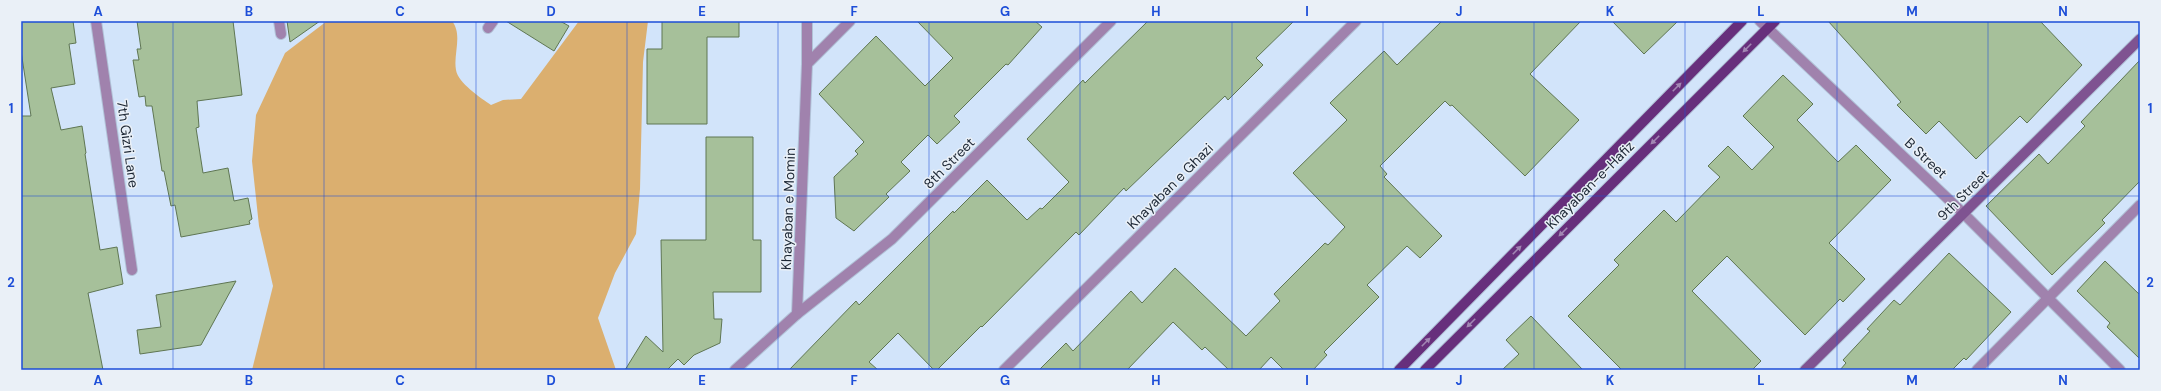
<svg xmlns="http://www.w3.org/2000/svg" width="2161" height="391" font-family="'DM Sans',sans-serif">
<rect width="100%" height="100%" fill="#d2e4fa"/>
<path fill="#dbaf6f" d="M327 21H452C463 35 453 54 456 70 458 83 481 98 491 105L503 100 521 99 579 21H648L643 62 640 189 636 234 615 273 598 318 616 370H252L273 286 259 226 252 161 256 115 285 53Z"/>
<g fill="#a6c09a" stroke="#5f7653">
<path d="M21 21H73L76 43 69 44 75 84 51 88 61 130 82 126 86 153 85 154 100 250 117 247 123 284 88 293 103 370H21V116H31L21 51Z"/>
<path d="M137 21H233L242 95 197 101 199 127 196 128 203 173 228 168 234 201 248 198 252 219 249 221 250 224 181 237 175 205 171 206 164 171H162L152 106H146L145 96 139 97 133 60H139L137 49H141Z"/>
<path d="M287 21H320L290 42Z"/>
<path d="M506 21H560L569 26 554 51Z"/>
<path d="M662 21H739V37H707V124H647V49H662Z"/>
<path d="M917 21H1035L1042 27 1008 65 1006 64 954 116 960 122 937 144 928 135 901 162 910 171 886 194 889 197 854 231 836 218 834 177 858 154 855 151 864 142 819 94 876 36 925 86 953 58Z"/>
<path d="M1148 21H1294L1256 58 1263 65 1228 100 1225 96 1126 191 1124 188 1079 235 1076 232 982 327 981 326 937 370H934L898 333 869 362 878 370H789L856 301 859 305 953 211 954 213 987 180 1027 220 1040 208 1042 209 1069 182 1027 139 1083 80 1085 83Z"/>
<path d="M1442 21H1581L1530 74 1579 120 1525 176 1452 105 1450 106 1445 101 1380 166 1387 174 1384 177 1442 236 1420 258 1407 246 1367 285 1379 297 1324 352 1327 355 1313 370H1284L1271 357 1259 370H1229L1205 347 1202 350 1173 322 1127 370H1039L1066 343 1073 351 1131 291 1142 303 1175 268 1246 336 1280 301 1274 294 1325 243 1328 245 1345 227 1293 173 1347 120 1330 103 1384 51 1397 65Z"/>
<path d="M1612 21H1678L1644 54Z"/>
<path d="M1828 21H2040L2082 65 2027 123 2020 116 1976 159 1939 121 1926 134 1897 105 1901 102Z"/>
<path d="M2140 60V181L2102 220 2105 223 2052 275 1986 206 2039 154 2048 164 2085 126 2081 122Z"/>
<path d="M1783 75 1813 104 1797 120 1838 162 1856 145 1891 180 1829 243 1865 279 1843 302 1840 299 1805 335 1727 256 1692 291 1761 361 1752 370H1622L1568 316 1619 265 1614 260 1664 210 1676 222 1720 177 1708 166 1728 146 1752 170 1774 147 1743 116Z"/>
<path d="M706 137H753V240H761V292H713L714 319H722L720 343 694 355 684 365 678 359 667 370H625L646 336 663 352 661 240H706Z"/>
<path d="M1949 253 2011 312 1966 360 1964 358 1952 370H1840L1846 363 1843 360 1870 331 1867 329 1894 300 1900 305Z"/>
<path d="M2105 261 2140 295V359L2107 327 2110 323 2077 291Z"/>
<path d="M236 281 201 345 140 354 137 330 161 327 156 295Z"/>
<path d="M1531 316 1583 370H1502L1519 354 1506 340Z"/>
</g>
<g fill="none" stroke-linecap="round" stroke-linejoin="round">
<defs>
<g id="street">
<path d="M96 21 132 270"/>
<path d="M279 21 281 34"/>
<path d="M1760 21 1964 214 2120 370"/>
<path d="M488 28 493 21"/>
<path d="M807 64 850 21"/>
<path d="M797 314 807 64V21"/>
<path d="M735 370 797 314 892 239 1111 21"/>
<path d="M1004 370 1356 21"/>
<path d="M1977 370 2140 205"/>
</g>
<path id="secondary" d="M1805 370 2140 39"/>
<g id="primary">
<path d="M1399 370 1742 21"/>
<path d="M1425 370 1775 21"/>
</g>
</defs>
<use href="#street" stroke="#b1c2d7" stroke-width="12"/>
<use href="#secondary" stroke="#b1c2d7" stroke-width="12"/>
<use href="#primary" stroke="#b1c2d7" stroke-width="12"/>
<use href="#street" stroke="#a082ad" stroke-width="10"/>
<use href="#secondary" stroke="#7f5391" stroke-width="10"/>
<use href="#primary" stroke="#672f7c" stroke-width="10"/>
</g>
<defs><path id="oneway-solid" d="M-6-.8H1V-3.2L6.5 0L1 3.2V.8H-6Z"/></defs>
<g fill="#a286b3">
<use href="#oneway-solid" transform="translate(1747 48) rotate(135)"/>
<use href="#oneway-solid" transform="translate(1677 87) rotate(-45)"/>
<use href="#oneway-solid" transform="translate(1655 140) rotate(135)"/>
<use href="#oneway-solid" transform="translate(1563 232) rotate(135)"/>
<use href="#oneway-solid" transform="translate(1517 250) rotate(-45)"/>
<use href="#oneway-solid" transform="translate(1471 323) rotate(135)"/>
<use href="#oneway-solid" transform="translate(1426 342) rotate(-45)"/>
</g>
<path fill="none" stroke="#1d4ed8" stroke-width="1" stroke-opacity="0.55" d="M173 21V370M324 21V370M476 21V370M627 21V370M778 21V370M929 21V370M1080 21V370M1232 21V370M1383 21V370M1534 21V370M1685 21V370M1837 21V370M1988 21V370M21 196H2140"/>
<g text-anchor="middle" stroke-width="3" stroke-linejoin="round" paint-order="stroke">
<g font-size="14" fill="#1c2735" stroke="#eaf0f7">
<text transform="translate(128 144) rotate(82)" y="5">7th Gizri Lane</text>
<text transform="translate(1926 158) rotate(43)" y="5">B Street</text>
<text transform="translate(949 163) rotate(-45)" y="5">8th Street</text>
<text transform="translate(1590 185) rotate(-45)" y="5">Khayaban-e-Hafiz</text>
<text transform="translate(1170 186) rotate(-45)" y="5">Khayaban e Ghazi</text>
<text transform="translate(1963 195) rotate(-45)" y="5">9th Street</text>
<text transform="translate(788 209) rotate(-88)" y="5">Khayaban e Momin</text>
</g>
</g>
<rect width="2161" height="391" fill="none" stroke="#eaf0f7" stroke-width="44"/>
<rect x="22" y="22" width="2117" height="347" fill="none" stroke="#1d4ed8" stroke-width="1.5"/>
<g font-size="13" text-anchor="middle" font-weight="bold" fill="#1d4ed8">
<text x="98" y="16">A</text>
<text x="249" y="16">B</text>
<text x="400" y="16">C</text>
<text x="551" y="16">D</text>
<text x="702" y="16">E</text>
<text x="854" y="16">F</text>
<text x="1005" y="16">G</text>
<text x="1156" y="16">H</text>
<text x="1307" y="16">I</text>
<text x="1459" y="16">J</text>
<text x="1610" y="16">K</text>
<text x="1761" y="16">L</text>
<text x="1912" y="16">M</text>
<text x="2063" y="16">N</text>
<text x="11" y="113">1</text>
<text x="2150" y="113">1</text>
<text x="11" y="287">2</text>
<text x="2150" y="287">2</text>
<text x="98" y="385">A</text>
<text x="249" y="385">B</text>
<text x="400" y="385">C</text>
<text x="551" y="385">D</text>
<text x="702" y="385">E</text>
<text x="854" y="385">F</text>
<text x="1005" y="385">G</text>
<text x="1156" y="385">H</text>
<text x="1307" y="385">I</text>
<text x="1459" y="385">J</text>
<text x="1610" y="385">K</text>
<text x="1761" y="385">L</text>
<text x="1912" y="385">M</text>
<text x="2063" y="385">N</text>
</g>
</svg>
